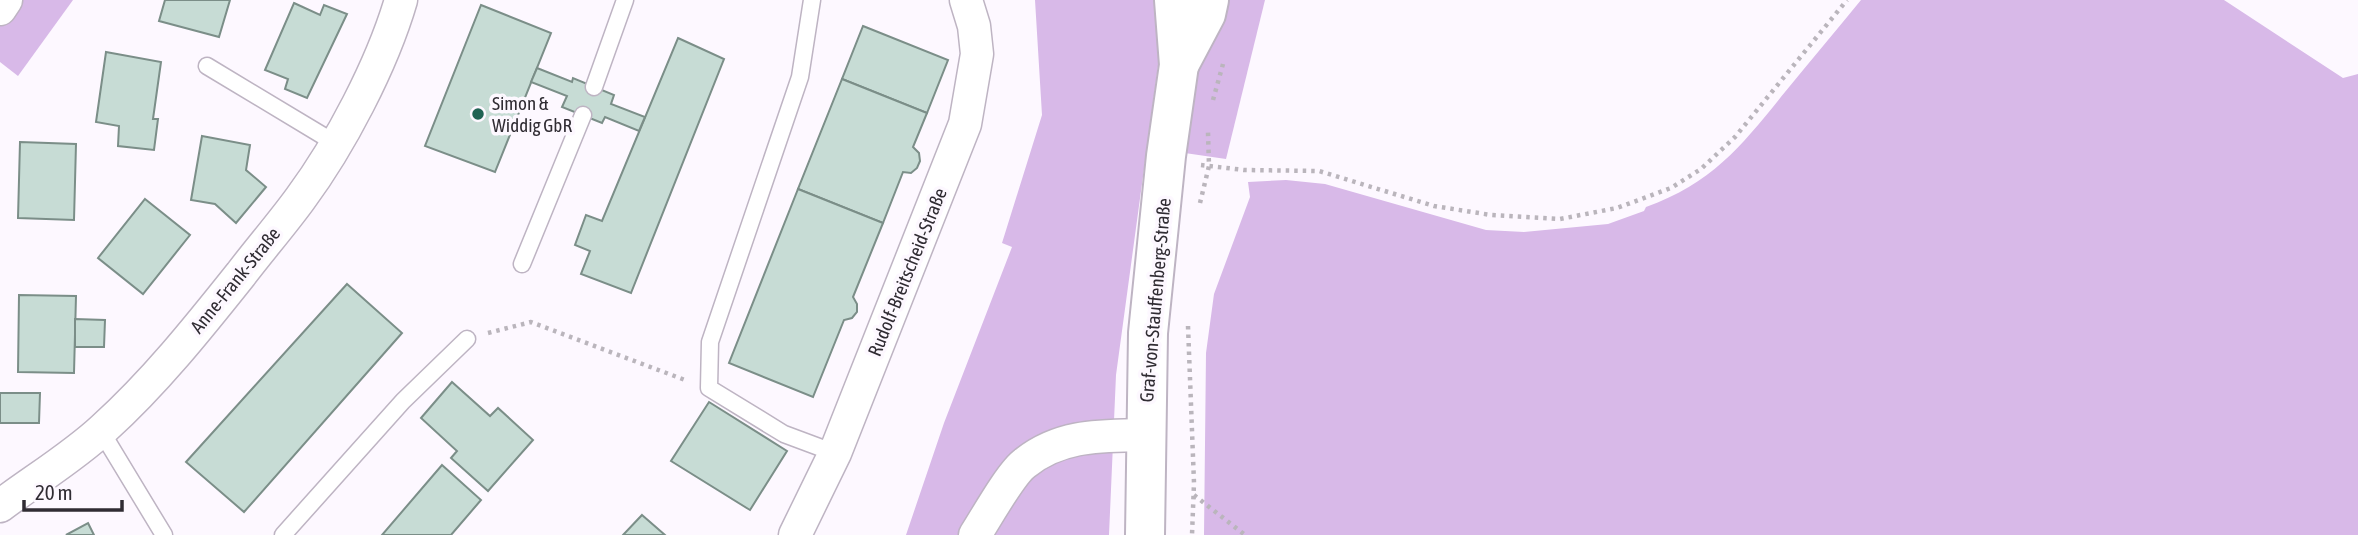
<svg xmlns="http://www.w3.org/2000/svg" width="2358" height="535" font-family="'Asap Condensed',sans-serif">
<rect width="100%" height="100%" fill="#fdf8ff"/>
<g fill="#d8b9e8">
<path d="M18 0H73L18 76 0 62V26Z"/>
<path d="M1035 0H1167L1116 375 1109 535H906L944 423 1012 247 1002 243 1042 115Z"/>
<path d="M1219 0H1265L1226 159 1178 152 1187 99Z"/>
<path d="M1861 0H2224L2343 78 2358 74V535H1204L1206 353 1214 294 1250 197 1248 182 1286 180 1325 184 1486 230 1524 232 1608 224 1644 211 1646 207C1714 182 1742 145 1785 92 1810 61 1836 31 1861 0Z"/>
</g>
<g fill="#c7dcd5" stroke="#7b8e88" stroke-width="2">
<path d="M165 0H230L219 37 159 21Z"/>
<path d="M294 3 320 15 324 5 347 14 307 98 285 89 288 79 265 70Z"/>
<path d="M481 5 551 33 495 172 425 146Z"/>
<path d="M863 26 948 60 927 113 842 79Z"/>
<path d="M678 38 724 59 631 293 581 274 590 251 575 245 586 215 602 221Z"/>
<path d="M106 52 161 62 153 119H158L154 150 118 146 119 126 96 122Z"/>
<path d="M537 68 572 82 573 78 614 95 611 104 645 117 639 131 605 117 602 123 562 107 567 96 531 82Z"/>
<path d="M842 79 927 113 913 147 919 153 920 161 917 168 911 173 903 172 883 223 798 189Z"/>
<path d="M202 136 250 145 246 170 266 187 236 223 215 204 191 200Z"/>
<path d="M20 142 76 144 74 220 18 218Z"/>
<path d="M798 189 883 223 853 297 857 304V312L852 318 844 320 813 397 729 363Z"/>
<path d="M145 199 190 235 143 294 98 258Z"/>
<path d="M347 284 402 333 244 512 186 462Z"/>
<path d="M19 295 76 296 74 373 18 372Z"/>
<path d="M75 319 105 320 104 347H75Z"/>
<path d="M452 382 490 416 498 408 533 440 488 491 451 458 457 451 421 418Z"/>
<path d="M0 393H40L39 423H0Z"/>
<path d="M709 402 787 451 750 510 671 461Z"/>
<path d="M442 465 481 500 451 535H382Z"/>
<path d="M642 515 665 535H623Z"/>
<path d="M88 523 94 535H66Z"/>
</g>
<g fill="none" stroke-linecap="round" stroke-linejoin="round">
<defs>
<g id="lane">
<path d="M812 0 800 77 710 342 709 388 784 434 835 453"/>
<path d="M207 66 335 143"/>
<path d="M594 87 625 0"/>
<path d="M522 264 583 115"/>
<path d="M101 431 164 535"/>
<path d="M283 535 403 401 467 339"/>
</g>
<g id="street">
<path d="M0 9 6 0"/>
<path d="M0 506C33 481 73 457 103 429 154 383 198 328 241 274 260 249 281 225 300 199 340 145 382 65 401 0"/>
<path d="M795 535 835 453 965 124 977 54 974 26 966 0"/>
<path d="M975 535C986 518 1011 473 1025 463 1061 434 1102 436 1145 435"/>
</g>
<g id="secondary">
<path d="M1179 65 1206 14 1209 0"/>
<path d="M1145 535 1148 333 1166 156 1179 65 1174 0"/>
</g>
</defs>
<use href="#lane" stroke="#beb4c3" stroke-width="19"/>
<use href="#street" stroke="#beb4c3" stroke-width="35"/>
<use href="#secondary" stroke="#beb4c3" stroke-width="42"/>
<g stroke="#bab5bc" stroke-width="4.5" stroke-dasharray="3.5 5" stroke-linecap="butt">
<path d="M1213 100 1223 64"/>
<path d="M1201 165 1244 170 1319 171 1434 206 1491 215 1560 219 1617 208 1671 188 1701 169 1735 137 1847 0"/>
<path d="M1200 203 1209 166 1208 132"/>
<path d="M1188 326 1194 483 1192 535"/>
<path d="M488 333 531 322 685 380"/>
<path d="M1194 495 1245 535"/>
</g>
<use href="#lane" stroke="#fff" stroke-width="16"/>
<use href="#street" stroke="#fff" stroke-width="32"/>
<use href="#secondary" stroke="#fff" stroke-width="38"/>
</g>
<circle fill="#206353" stroke="#fdf8ff" stroke-width="2.5" cx="478" cy="114" r="7"/>
<g text-anchor="middle" stroke-width="7" stroke-linejoin="round" paint-order="stroke">
<g font-size="19" fill="#302c33" stroke="#fdf8ff" text-anchor="start">
<text x="492" y="110">Simon &amp;<tspan x="492" dy="22">Widdig GbR</tspan></text>
</g>
<g font-size="19" fill="#302c33" stroke="#fdf8ff">
<text transform="translate(907 272) rotate(-68)" y="7">Rudolf-Breitscheid-Straße</text>
<text transform="translate(235 280) rotate(-51)" y="7">Anne-Frank-Straße</text>
<text transform="translate(1155 300) rotate(-85)" y="7">Graf-von-Stauffenberg-Straße</text>
</g>
</g>
<path d="M24 500v10h98v-10" fill="none" stroke="#302c33" stroke-width="3.5"/>
<text x="35" y="500" font-size="21" fill="#302c33" stroke="#fdf8ff" stroke-width="5" paint-order="stroke">20 m</text>
</svg>
